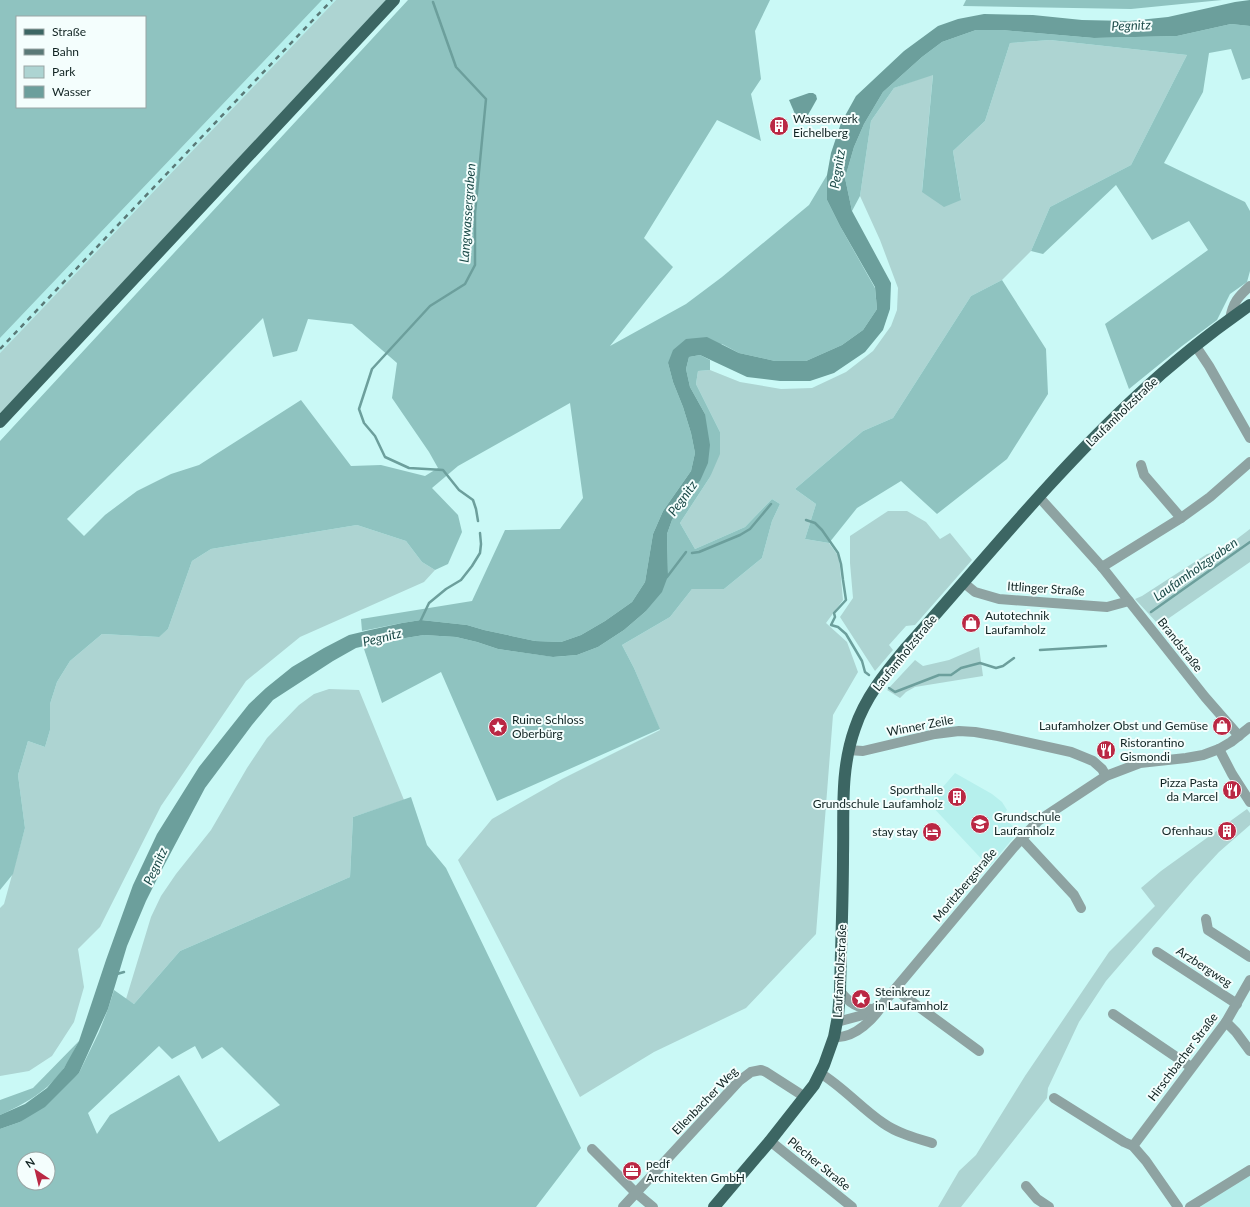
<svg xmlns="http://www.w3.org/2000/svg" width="1250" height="1207" font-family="Lato,sans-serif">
<rect width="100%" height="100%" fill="#caf9f6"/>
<g fill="#b6f0ed">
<path d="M322 0H336L0 353V338Z"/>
<path d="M955 773 992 794 1002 802 1007 810 1002 817 1019 831 989 867 929 803Z"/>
<path d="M1250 1174V1207H1200Z"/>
</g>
<g fill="#add4d2">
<path d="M336 0H386L0 414V353Z"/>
<path d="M1050 40 1187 55 1131 165 1050 207 1031 251 1002 280 971 296 893 418 863 431 795 489 816 504 805 539 829 543 839 557 843 600 826 623 847 642 858 672 833 715 816 934 746 1008 654 1052 580 1097 458 860 492 819 562 779 660 730 634 668 622 645 670 617 692 589H724L762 558 772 521 780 504 772 499 745 527 695 549 680 523 710 477 720 432 696 384 698 371 710 370 740 382 781 389 812 388 846 372 873 351 891 326 897 310 898 288 880 240 860 196 871 121 894 88 933 74 922 191 961 199 953 151 985 121 1010 43Z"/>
<path d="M888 511H907L926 522 940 539 950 533 972 560 915 625 906 626 889 645 893 650 875 671 840 617 853 598 850 563V536Z"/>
<path d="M357 525 406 541 422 562 435 570 424 582 300 637 246 681 161 806 100 927 78 949 84 987 74 1022 52 1056 29 1071 0 1076V908L4 904 25 828 18 775 28 741 45 747 50 730V704L57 682 70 661 102 634 158 637 168 629 192 561 211 549Z"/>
<path d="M1250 529V562L1159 625 1135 599 1142 596 1207 554 1221 551Z"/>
<path d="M979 647 983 676 915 687 906 692 900 698 887 690 915 660 923 666 949 660Z"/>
<path d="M329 689 359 690 404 800 353 817 350 877 180 951 134 1004 126 999 151 917 161 896 176 874 211 830 247 768 267 738 299 705 314 694Z"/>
<path d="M1247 809 1250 813V825L1219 852 1194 879 1106 981 1079 1022 1048 1088 1047 1098 961 1207H938L959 1171 976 1155 1025 1076 1109 952 1155 906 1141 888 1161 871Z"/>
</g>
<g fill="#8fc3c0" fill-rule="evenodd">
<path d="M0 0H322L0 338ZM17 17H145V107H17Z"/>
<path d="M408 0H770L755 31 761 79 751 94 761 141 717 120 644 238 673 267 610 346 686 304 722 277 809 205 827 175V200L840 226 875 288 877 309 863 330 842 345 806 361H775L739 353 722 344 668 363 673 382 683 407 691 433 695 453 691 471 663 511 653 534 645 582 632 602 605 621 581 635 561 642 535 641 484 630 467 625 421 620 402 623 362 631 361 619 472 601 505 530 560 529 583 498 570 403 458 466 432 488 458 515 462 532 448 564 435 570 422 562 406 541 357 525 211 549 192 561 168 629 159 637 102 634 70 661 57 682 50 704V730L45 747 28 741 18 775 25 828 13 874 0 890V441ZM263 318 273 357 297 351 308 319 352 324 397 363 392 398 429 452 438 468 425 476 381 465 351 466 301 400 199 465 171 474 137 491 105 515 84 536 67 519Z"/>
<path d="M966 0H1222L1131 9 963 6Z"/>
<path d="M1231 24 1250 26V78L1242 80 1231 49 1209 53 1203 92 1164 163 1245 202 1250 211V271L1247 282 1230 294 1217 320 1182 346 1129 389 1105 324 1208 250 1189 221 1152 240 1116 185 1043 254 1031 251 1050 207 1131 165 1187 55 1050 40 1010 43 985 121 953 151 961 200 944 207 922 192 933 75 894 88 871 121 860 196 852 211 845 178 854 147 864 124 883 92 922 57 942 42 976 30H1002L1094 38 1177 36Z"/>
<path d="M1002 280 1046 349 1048 394 1007 459 937 514 901 481 857 508 829 543 805 539 816 504 795 489 863 431 893 418 971 296Z"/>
<path d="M700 355 710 360V370L698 371 696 384 720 432V454L710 477 680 523 695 549 745 527 772 499 780 504 772 521 762 558 724 589H692L670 617 622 645 634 668 660 729 497 801 441 672 382 703 363 646 381 642 424 635 456 637 477 642 498 649 554 657 577 655 598 647 624 630 645 612 668 576 667 534 672 520 682 504 700 481 705 414 690 387 686 369 689 357Z"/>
<path d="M411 797 427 845 446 868 581 1148 536 1207H0V1129L20 1122 79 1073 99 1032 108 1009 114 990 134 1004 180 951 350 877 353 817ZM159 1046 172 1059 195 1046 202 1059 222 1047 280 1105 219 1142 179 1075 110 1115 97 1134 88 1113ZM24 1159H48V1183H24Z"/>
<path d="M79 1041C74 1050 70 1060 64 1068 48 1091 25 1104 0 1115V1100L33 1088Z"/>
</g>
<g fill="#6c9f9c">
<path d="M1250 0V26L1231 24 1177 36 1094 38 1002 30H976L942 42 922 57 883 92 864 124 854 147 845 178 852 211 891 283 890 309 883 330 865 352 834 373 810 381H780L747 377 700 355 689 357 686 369 690 387 705 414 710 445 708 463 700 481 682 504 672 520 667 534 668 576 662 592 645 612 624 630 598 647 577 655 553 657 498 649 477 642 456 637 424 635 381 642 356 648 333 661 273 700 252 725 205 788 158 877 146 901 127 946 108 1009 79 1073 45 1107 20 1122 0 1129V1115L25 1104 47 1088 64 1068 79 1041 106 960 133 885 157 834 199 767 249 704 266 688 292 667 324 648 349 635 370 630 402 623 421 620 467 625 484 630 535 641 561 642 581 635 605 621 632 602 645 582 653 534 663 511 691 471 695 453 691 433 683 407 673 382 668 363 673 350 686 339 707 337 739 353 775 361H806L842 345 863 330 877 309 875 287 840 226 827 200V175L831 153 841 123 856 96 904 51 938 26 958 19 984 14 1033 15 1082 20 1129 21 1168 17 1235 2Z"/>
<path d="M809 93H813L816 95 817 99 804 122 795 114 789 100Z"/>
</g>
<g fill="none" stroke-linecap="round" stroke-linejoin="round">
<g stroke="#6c9f9c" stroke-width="2.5">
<path d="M433 2 456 67 486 99 475 213V265L465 284 430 306 372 369 359 409 364 423 375 436 385 457 409 468 443 470 459 490 473 500 476 509 478 521"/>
<path d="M806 520 815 523 822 530 838 553 841 564 843 580 846 600 834 613 835 617 831 625 838 627 846 634 862 661 865 672 869 675"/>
<path d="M692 553 699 552 740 535 750 529 771 504"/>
<path d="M667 577 686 552"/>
<path d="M1151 612 1250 542"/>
<path d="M420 622 429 603 446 589 461 580 472 566 480 553 481 544 480 533"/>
<path d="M1040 650 1106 646"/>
<path d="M889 688 895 692 939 675H951L961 668 980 663 996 668 1003 666 1014 658"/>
<path d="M117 974 124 972"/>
</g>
<g stroke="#8ea3a2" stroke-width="10">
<path d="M1230 319C1233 302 1238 297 1250 286"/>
<path d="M1195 345 1209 366 1250 438"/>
<path d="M1141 465 1144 475 1181 518"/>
<path d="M1039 497 1102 567 1205 697 1239 736"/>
<path d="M1102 567 1181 518 1210 497 1250 462"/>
<path d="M964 583 975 592 999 599 1107 607 1129 601"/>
<path d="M1219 749 1232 774 1250 802"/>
<path d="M848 750 863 751 935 734 959 731 975 732 998 736 1071 752 1093 761 1102 769 1106 776"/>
<path d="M1022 839 1074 895 1081 908"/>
<path d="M1206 919 1208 930 1250 957"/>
<path d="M1157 952 1237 1004"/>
<path d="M896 989 904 996 979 1051"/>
<path d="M840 991C849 1003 858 1009 873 1009"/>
<path d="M1113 1014 1191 1067"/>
<path d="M837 1022 863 1015 880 1005"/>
<path d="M1226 1022 1236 1032 1250 1051"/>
<path d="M834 1037C855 1039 875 1018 885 1001L1014 847 1038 821 1106 776 1140 763 1186 758 1203 755 1219 749 1231 742 1250 727"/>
<path d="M820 1073C843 1087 861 1108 883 1123 897 1133 915 1138 932 1143"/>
<path d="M1054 1098 1124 1142 1133 1146 1146 1161 1178 1207"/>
<path d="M770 1141 852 1207"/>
<path d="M1133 1146 1226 1022 1250 980"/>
<path d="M592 1149 635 1192 653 1207"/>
<path d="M1026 1186 1037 1199 1049 1207"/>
<path d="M623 1207 739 1081 751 1072 761 1070 766 1072 805 1097"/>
<path d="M1190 1207 1250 1170"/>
</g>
<g stroke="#3c6663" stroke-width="12">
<path d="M0 422 394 0"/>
<path d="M714 1207 770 1141 814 1085 824 1065 834 1037 838 1016 840 991C841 946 843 900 843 855 844 811 840 770 855 728 865 698 885 673 905 649 981 564 1053 474 1137 396 1172 363 1210 333 1250 305"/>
</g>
<path stroke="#5a7977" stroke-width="2.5" stroke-dasharray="5 5" stroke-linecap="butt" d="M0 349 332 0"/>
</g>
<defs>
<symbol id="building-disc" viewBox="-11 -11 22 22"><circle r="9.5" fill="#ba2844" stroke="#f4fefd"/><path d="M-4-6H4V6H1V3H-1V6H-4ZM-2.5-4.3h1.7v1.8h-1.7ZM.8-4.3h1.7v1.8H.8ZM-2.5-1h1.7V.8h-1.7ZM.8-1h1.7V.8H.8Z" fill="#fff"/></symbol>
<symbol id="shop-disc" viewBox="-11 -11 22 22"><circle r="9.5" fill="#ba2844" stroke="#f4fefd"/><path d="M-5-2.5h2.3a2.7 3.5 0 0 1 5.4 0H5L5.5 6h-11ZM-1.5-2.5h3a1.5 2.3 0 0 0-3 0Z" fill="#fff"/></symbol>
<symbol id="sight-disc" viewBox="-11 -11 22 22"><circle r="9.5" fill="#ba2844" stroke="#f4fefd"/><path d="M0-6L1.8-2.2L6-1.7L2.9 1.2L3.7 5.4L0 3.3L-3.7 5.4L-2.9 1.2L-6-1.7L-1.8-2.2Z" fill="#fff"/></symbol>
<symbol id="restaurant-disc" viewBox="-11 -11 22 22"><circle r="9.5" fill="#ba2844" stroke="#f4fefd"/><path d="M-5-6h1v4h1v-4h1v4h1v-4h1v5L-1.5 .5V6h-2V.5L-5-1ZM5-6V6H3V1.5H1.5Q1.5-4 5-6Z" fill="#fff"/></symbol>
<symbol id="school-disc" viewBox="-11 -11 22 22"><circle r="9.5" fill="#ba2844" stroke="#f4fefd"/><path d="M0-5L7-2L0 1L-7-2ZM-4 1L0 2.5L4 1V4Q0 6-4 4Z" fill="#fff"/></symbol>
<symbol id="hotel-disc" viewBox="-11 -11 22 22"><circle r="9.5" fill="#ba2844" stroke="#f4fefd"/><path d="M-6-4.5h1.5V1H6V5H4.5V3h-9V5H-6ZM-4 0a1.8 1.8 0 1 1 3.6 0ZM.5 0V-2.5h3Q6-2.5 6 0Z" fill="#fff"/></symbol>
<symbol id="office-disc" viewBox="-11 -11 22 22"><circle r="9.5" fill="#ba2844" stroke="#f4fefd"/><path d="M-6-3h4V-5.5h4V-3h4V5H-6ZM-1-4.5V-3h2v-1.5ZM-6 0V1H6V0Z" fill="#fff"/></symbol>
</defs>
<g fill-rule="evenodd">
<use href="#building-disc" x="768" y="115" width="22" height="22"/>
<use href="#shop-disc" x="960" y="612" width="22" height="22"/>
<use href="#shop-disc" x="1211" y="715" width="22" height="22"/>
<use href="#sight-disc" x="487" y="716" width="22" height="22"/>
<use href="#restaurant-disc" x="1095" y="739" width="22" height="22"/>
<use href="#restaurant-disc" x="1221" y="779" width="22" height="22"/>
<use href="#building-disc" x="946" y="786" width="22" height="22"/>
<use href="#school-disc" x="969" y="813" width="22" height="22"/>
<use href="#building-disc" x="1216" y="820" width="22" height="22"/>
<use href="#hotel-disc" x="921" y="821" width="22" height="22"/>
<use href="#sight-disc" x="850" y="988" width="22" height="22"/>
<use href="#office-disc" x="621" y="1160" width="22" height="22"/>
</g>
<g text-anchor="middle" stroke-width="4" stroke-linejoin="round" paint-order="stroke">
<g font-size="12" fill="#102322" stroke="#f4fefd" text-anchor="start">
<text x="793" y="123">Wasserwerk<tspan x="793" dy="14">Eichelberg</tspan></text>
<text x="985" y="620">Autotechnik<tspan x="985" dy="14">Laufamholz</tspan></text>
<text x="512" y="724">Ruine Schloss<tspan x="512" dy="14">Oberbürg</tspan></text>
<text x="1208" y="730" text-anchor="end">Laufamholzer Obst und Gemüse</text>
<text x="1120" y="747">Ristorantino<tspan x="1120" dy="14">Gismondi</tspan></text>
<text x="1218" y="787" text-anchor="end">Pizza Pasta<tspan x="1218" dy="14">da Marcel</tspan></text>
<text x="943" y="794" text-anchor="end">Sporthalle<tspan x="943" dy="14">Grundschule Laufamholz</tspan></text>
<text x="994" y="821">Grundschule<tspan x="994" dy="14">Laufamholz</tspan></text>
<text x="1213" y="835" text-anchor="end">Ofenhaus</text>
<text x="918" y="836" text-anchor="end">stay stay</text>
<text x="875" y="996">Steinkreuz<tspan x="875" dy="14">in Laufamholz</tspan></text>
<text x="646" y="1168">pedf<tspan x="646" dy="14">Architekten GmbH</tspan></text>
</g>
<g font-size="12" fill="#102322" stroke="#f4fefd">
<text transform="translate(1122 412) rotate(-44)" y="4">Laufamholzstraße</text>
<text transform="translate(1046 589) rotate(4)" y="4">Ittlinger Straße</text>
<text transform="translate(1180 645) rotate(52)" y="4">Brandstraße</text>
<text transform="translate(905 653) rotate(-51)" y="4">Laufamholzstraße</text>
<text transform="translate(920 726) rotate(-11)" y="4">Winner Zeile</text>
<text transform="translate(965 885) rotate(-50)" y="4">Moritzbergstraße</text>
<text transform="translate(1204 967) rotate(33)" y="4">Arzbergweg</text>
<text transform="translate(840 971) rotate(-87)" y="4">Laufamholzstraße</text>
<text transform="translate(1183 1057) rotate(-53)" y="4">Hirschbacher Straße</text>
<text transform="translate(705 1101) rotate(-46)" y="4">Ellenbacher Weg</text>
<text transform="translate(819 1164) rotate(39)" y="4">Plecher Straße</text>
</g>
<g font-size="13" font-style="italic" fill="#1b4a48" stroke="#f4fefd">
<text transform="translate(1131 25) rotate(-2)" y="5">Pegnitz</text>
<text transform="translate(837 169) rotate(-81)" y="5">Pegnitz</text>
<text transform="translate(467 213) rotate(-86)" y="5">Langwassergraben</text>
<text transform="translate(682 498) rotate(-54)" y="5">Pegnitz</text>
<text transform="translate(1195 569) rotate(-35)" y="5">Laufamholzgraben</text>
<text transform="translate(382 637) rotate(-14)" y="5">Pegnitz</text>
<text transform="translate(155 866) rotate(-65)" y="5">Pegnitz</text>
</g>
</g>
<rect x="16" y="16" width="130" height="92" fill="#f4fefd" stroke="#99a6a5"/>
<rect x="24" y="29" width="20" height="6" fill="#3c6663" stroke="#99a6a5"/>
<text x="52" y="36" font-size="12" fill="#102322">Straße</text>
<rect x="24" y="49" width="20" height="6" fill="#5a7977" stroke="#99a6a5"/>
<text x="52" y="56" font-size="12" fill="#102322">Bahn</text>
<rect x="24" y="66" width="20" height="12" fill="#add4d2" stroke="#99a6a5"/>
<text x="52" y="76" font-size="12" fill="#102322">Park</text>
<rect x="24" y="86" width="20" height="12" fill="#6c9f9c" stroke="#99a6a5"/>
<text x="52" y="96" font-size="12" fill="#102322">Wasser</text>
<g transform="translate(36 1171) rotate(325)"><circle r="19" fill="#f4fefd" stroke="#99a6a5"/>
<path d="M0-3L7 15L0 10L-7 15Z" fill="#ba2844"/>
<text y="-6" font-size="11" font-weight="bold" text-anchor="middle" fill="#102322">N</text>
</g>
</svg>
